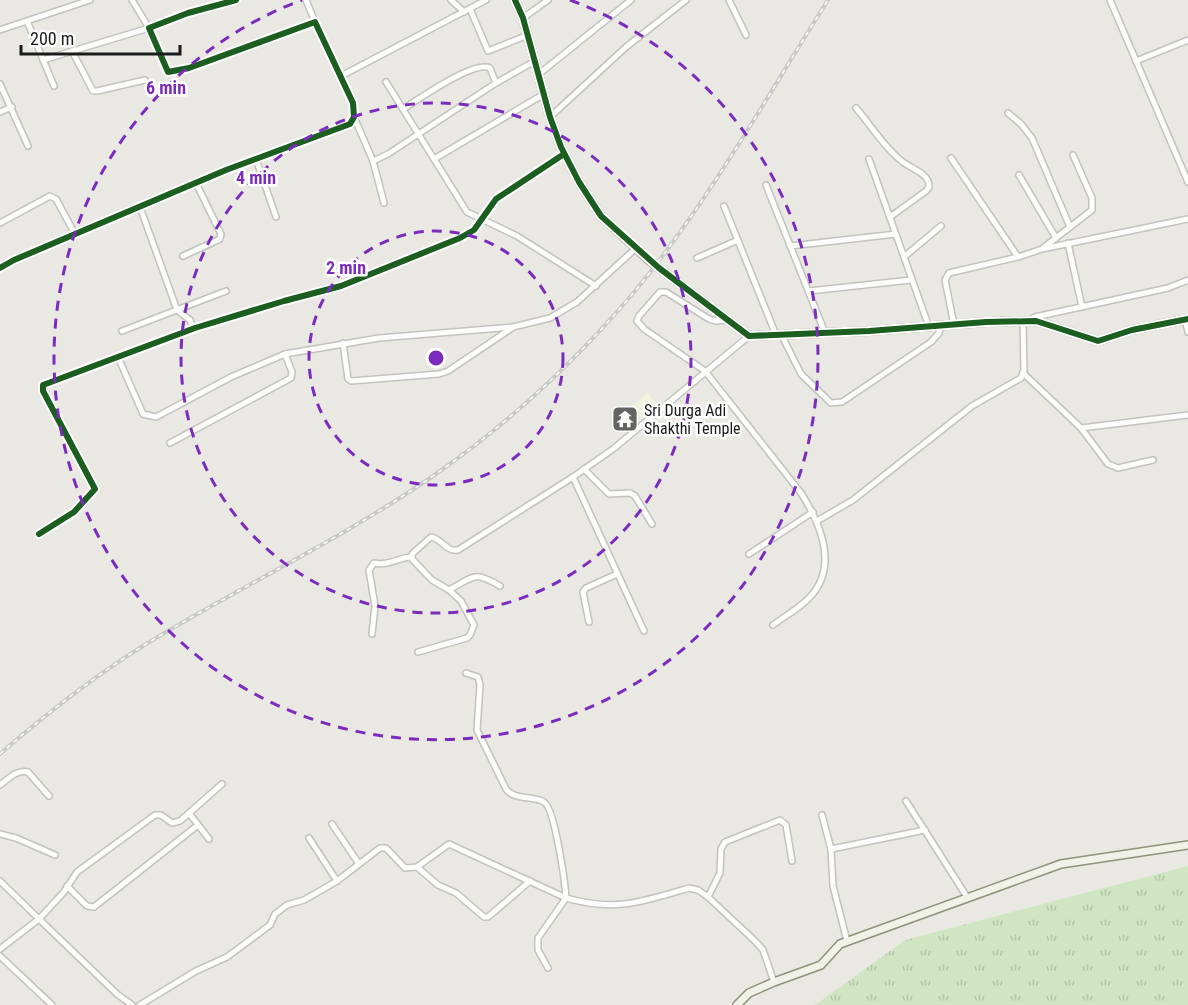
<svg xmlns="http://www.w3.org/2000/svg" width="1188" height="1005" font-family="'Roboto Condensed',sans-serif">
<defs>
<pattern id="grass-tufts" width="24" height="20" patternUnits="userSpaceOnUse" patternTransform="scale(1.5)"><rect width="24" height="20" fill="#d0e6c3"/><path d="M3 7l-1-3M5 7V3M7 7l1-3M15 17l-1-3M17 17v-4M19 17l1-3" fill="none" stroke="#b2c5a7"/></pattern>
</defs>
<rect width="100%" height="100%" fill="#e9e8e3"/>
<path fill="#f1f4dd" d="M647 393 659 406 644 421 631 407Z"/>
<path fill="url(#grass-tufts)" d="M1188 866V1005H815L905 940Z"/>
<g fill="none" stroke-linecap="round" stroke-linejoin="round">
<defs>
<g id="street">
<path d="M306 0 315 22"/>
<path d="M451 0 464 12"/>
<path d="M729 0 746 35"/>
<path d="M1110 0 1188 182"/>
<path d="M470 9 488 51 528 35"/>
<path d="M523 18 548 0"/>
<path d="M27 21 54 86"/>
<path d="M0 30 90 0"/>
<path d="M72 51 93 91H97L145 80"/>
<path d="M43 60 149 28 132 0"/>
<path d="M1136 61 1188 40"/>
<path d="M539 74 631 0"/>
<path d="M341 76 486 0"/>
<path d="M386 82 467 212 517 236 596 286"/>
<path d="M0 84 28 146"/>
<path d="M856 108C870 124 886 150 903 162 912 169 930 174 929 187L926 191 890 217"/>
<path d="M403 109C419 99 474 60 490 68L496 83"/>
<path d="M0 112 12 107"/>
<path d="M1008 113 1021 124 1032 138 1070 227"/>
<path d="M354 117 373 161 384 203"/>
<path d="M550 117 626 47 686 0"/>
<path d="M951 158 1018 257"/>
<path d="M256 159 276 217"/>
<path d="M434 159 544 94"/>
<path d="M869 159 929 327"/>
<path d="M373 161 388 154 496 83 535 61"/>
<path d="M1019 175 1056 238"/>
<path d="M766 185 825 333"/>
<path d="M724 206 776 335"/>
<path d="M140 207 177 310 190 320 193 328"/>
<path d="M0 223 50 196 56 199 75 234"/>
<path d="M1068 243 1082 307"/>
<path d="M790 246 896 234"/>
<path d="M1043 248 1092 210V198L1073 155"/>
<path d="M183 256 220 239 221 234 196 183"/>
<path d="M904 257 941 226"/>
<path d="M697 258 738 240"/>
<path d="M0 268 14 260 226 170 350 124 354 117 353 103 315 22 189 68 168 72 149 28 188 13 236 0"/>
<path d="M809 291 911 280"/>
<path d="M1185 319 1188 332"/>
<path d="M727 320 716 321 709 319 666 292H660L639 316 637 321 644 329 705 371 801 493C820 523 839 566 810 597 800 608 785 616 773 625"/>
<path d="M1030 320 1035 317 1168 288 1188 280"/>
<path d="M954 325 945 280 949 273 1018 257 1042 249 1188 219"/>
<path d="M122 331 226 291"/>
<path d="M781 334 801 374 831 403 842 402 931 342 939 333 941 326"/>
<path d="M343 343 348 379 351 381 439 374 448 371 512 328"/>
<path d="M118 357 143 414 156 417 231 377 285 354 379 338 513 327 550 318 577 302 636 248"/>
<path d="M1023 373 1081 428 1108 464 1118 468 1153 460"/>
<path d="M1081 428 1188 415"/>
<path d="M170 443 291 378 292 372 285 354"/>
<path d="M584 469 609 494 630 493 635 496 652 524"/>
<path d="M573 477 644 631"/>
<path d="M817 521 853 500 972 406 1021 378 1024 370 1023 322"/>
<path d="M39 534 74 512 95 489 43 391V385L195 328 284 301 341 286 460 238 474 230 496 199 564 154"/>
<path d="M749 554 813 512"/>
<path d="M449 590C475 576 474 571 500 586"/>
<path d="M589 622 583 592 586 588 617 574"/>
<path d="M372 634 375 606 369 570 374 563C389 566 397 558 411 557"/>
<path d="M418 652 467 638 470 635 474 625 461 601 449 590 432 580 412 559V554L431 537C442 539 446 552 458 550L573 477 613 449 749 336"/>
<path d="M466 673 478 677 480 685 477 730 506 789C515 801 532 795 544 802 555 809 565 882 566 898L538 938V950L548 968"/>
<path d="M0 785C8 779 17 769 28 772L49 796"/>
<path d="M906 801 967 897"/>
<path d="M189 813 209 839"/>
<path d="M822 815 831 849 833 886 847 941"/>
<path d="M332 824 359 864"/>
<path d="M0 834 16 838 55 855"/>
<path d="M309 838 337 881"/>
<path d="M831 849 925 830"/>
<path d="M417 867 438 885 456 893 484 917H488L530 881"/>
<path d="M0 881 39 919 64 892 77 872 155 815H161L172 823 180 821 222 784"/>
<path d="M67 886 87 906 94 907 198 825"/>
<path d="M708 897 720 873 721 849 725 842 780 820 786 825 792 861"/>
<path d="M0 949 39 919 117 994 132 1005"/>
<path d="M0 956 52 1005"/>
<path d="M140 1005 196 971 227 957 270 925 275 914 287 905 304 900 337 881 380 848H386L405 868 417 867 449 844 566 898C616 912 641 902 689 888L698 890 708 897 755 941 763 950 774 982"/>
</g>
<g id="secondary">
<path d="M515 0 523 18 550 117 561 147 579 182 601 216 649 260"/>
<path d="M659 268 749 336 869 331 986 322 1036 321 1098 341 1132 330 1188 319"/>
<path d="M737 1005 749 993 774 982 821 965 840 944 1061 864 1188 845"/>
</g>
</defs>
<use href="#street" stroke="#c2c2bf" stroke-width="8"/>
<use href="#secondary" stroke="#8d927d" stroke-width="10"/>
<use href="#street" stroke="#fcfcfb" stroke-width="5"/>
<use href="#secondary" stroke="#f0f1e8" stroke-width="7"/>
<defs>
<path id="rail" d="M0 754C47 713 97 674 151 641 244 585 343 538 433 476 508 424 576 361 635 291 709 201 766 98 828 0"/>
</defs>
<use href="#rail" stroke="#c9c9c8" stroke-width="4"/>
<use href="#rail" stroke="#fff" stroke-width="1.5" stroke-dasharray="4.5" stroke-linecap="butt"/>
<defs>
<path id="secondary-bridge" d="M649 260 659 268"/>
</defs>
<use href="#secondary-bridge" stroke="#8d927d" stroke-width="10" stroke-linecap="butt"/>
<use href="#secondary-bridge" stroke="#f0f1e8" stroke-width="7"/>
<defs>
<g id="cycleway">
<path d="M515 0 523 18 550 117 561 147 579 182 601 216 659 268 749 336 869 331 986 322 1036 321 1098 341 1132 330 1188 319"/>
<path d="M0 268 14 260 226 170 350 124 354 117 353 103 315 22 189 68 168 72 149 28 188 13 236 0"/>
<path d="M39 534 74 512 95 489 43 391V385L195 328 284 301 341 286 460 238 474 230 496 199 564 154"/>
</g>
</defs>
<use href="#cycleway" stroke="#fff" stroke-width="10"/>
<use href="#cycleway" stroke="#1b5e20" stroke-width="6"/>
</g>
<g fill="none" stroke="#7b2cbf" stroke-width="3" stroke-dasharray="10 8">
<circle cx="436" cy="358" r="127"/>
<circle cx="436" cy="358" r="255"/>
<path d="M570 0A382 382 0 1 1 302 0"/>
</g>
<defs>
<symbol id="temple-square" viewBox="-11 -11 22 22"><rect x="-9" y="-9" width="18" height="18" rx="4" fill="#636361" stroke="#fff"/><path d="M0-6L5-2H3V0L6.5 2.5H4V6H1.5V3h-3V6H-4V2.5H-6.5L-3 0V-2H-5Z" fill="#fff"/></symbol>
</defs>
<g fill-rule="evenodd">
<use href="#temple-square" x="610" y="404" width="30" height="30"/>
</g>
<g text-anchor="middle" stroke-width="5" stroke-linejoin="round" paint-order="stroke">
<g font-size="16" fill="#1b1b1b" stroke="#fff" text-anchor="start">
<text x="644" y="416">Sri Durga Adi<tspan x="644" dy="18">Shakthi Temple</tspan></text>
</g>
</g>
<circle cx="436" cy="358" r="9" fill="#7b2cbf" stroke="#fff" stroke-width="3"/>
<g font-size="18" text-anchor="middle" font-weight="bold" fill="#7b2cbf" stroke="#fff" stroke-width="5" stroke-linejoin="round" paint-order="stroke">
<text x="166" y="94">6 min</text>
<text x="256" y="184">4 min</text>
<text x="346" y="274">2 min</text>
</g>
<path d="M21 45v9h159v-9" fill="none" stroke="#1b1b1b" stroke-width="3"/>
<text x="30" y="45" font-size="18" fill="#1b1b1b" stroke="#ffffff" stroke-width="4.5" paint-order="stroke">200 m</text>
</svg>
